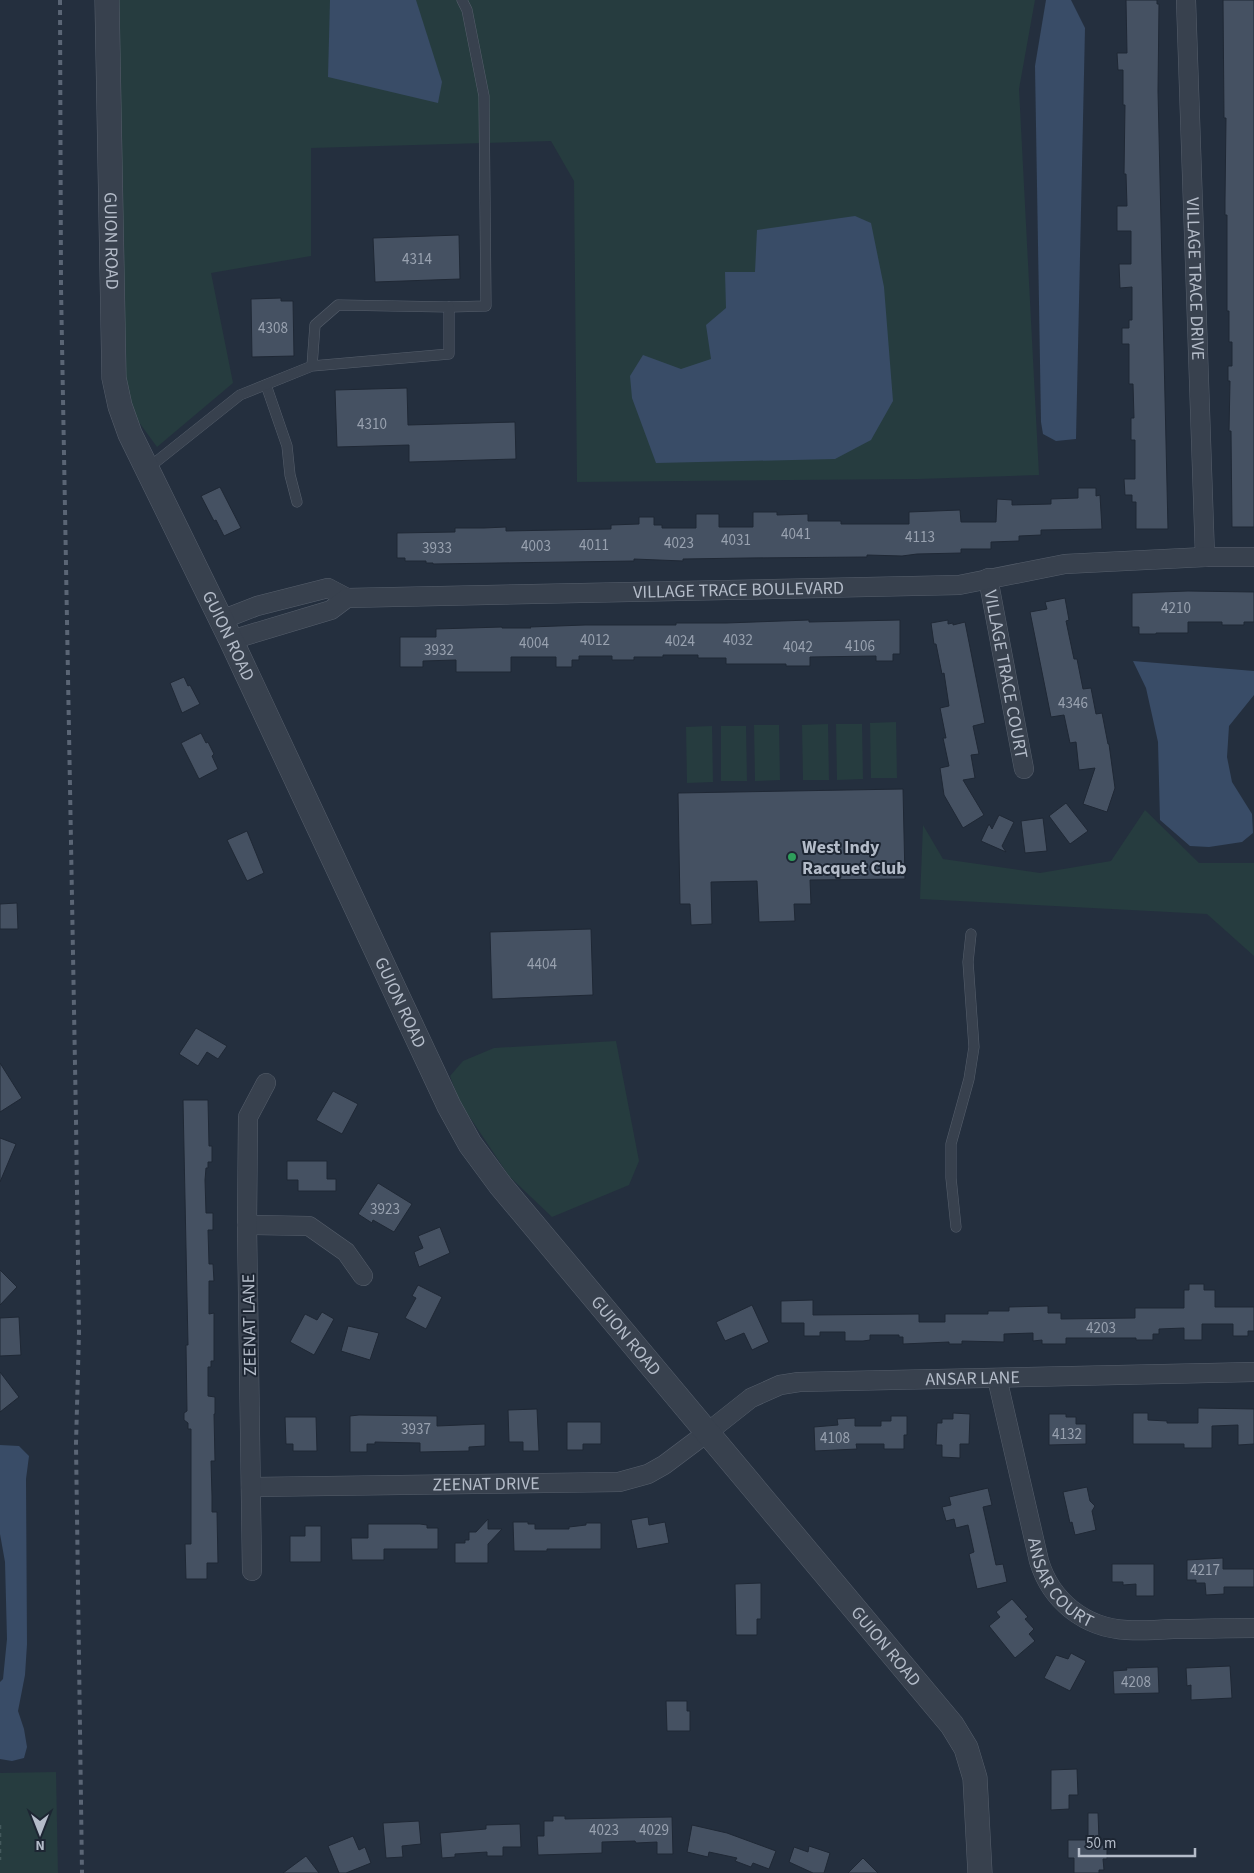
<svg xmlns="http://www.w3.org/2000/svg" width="1254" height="1873" font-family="'Source Sans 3',sans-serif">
<rect width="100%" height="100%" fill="#242f3e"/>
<g fill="#263c3f">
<path d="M107 0H1035L1019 89 1039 475 918 479 577 482 574 181 551 141 311 148V256L211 273 233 383 157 447 117 392Z"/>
<path d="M896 722 897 778H871L870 723Z"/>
<path d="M828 724 829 780H803L802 725Z"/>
<path d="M836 724H862L863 779 837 780Z"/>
<path d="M754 725H779L780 780 755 781Z"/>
<path d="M712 726 713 782 687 783 686 727Z"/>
<path d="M721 726H746L747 781H721Z"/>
<path d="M1145 810 1199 863H1254V956L1207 914 920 899 923 825 943 859 1040 873 1111 861Z"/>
<path d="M616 1041 639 1161 629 1185 552 1217 509 1176 459 1101 450 1076 463 1061 494 1048Z"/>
<path d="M56 1772 58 1873H0V1773Z"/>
</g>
<g fill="#394c67">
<path d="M330 0H416L442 82 438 103 328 77Z"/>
<path d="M1046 0H1071L1085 28 1076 439 1056 441 1043 434 1041 422 1035 66Z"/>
<path d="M855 216 871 223 884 287 893 401 871 440 835 459 656 463 632 398 630 376 643 355 681 369 711 359 706 325 726 308 725 272H755L757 230Z"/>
<path d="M1133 661 1254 671V695L1229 726 1227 757 1232 782 1252 814 1253 833 1242 842 1209 847 1190 846 1160 820 1158 742 1146 688Z"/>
<path d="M0 1445 19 1446 29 1456 26 1479 27 1644 25 1675 18 1711 24 1729 27 1747 24 1758 12 1761 0 1759V1682L3 1679 7 1639 5 1562 0 1534Z"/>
</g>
<g fill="#455162" stroke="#1f2835">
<path d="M1126 0H1157V4H1159L1158 91 1168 529H1136V502H1132V495H1125L1124 479H1135V440H1131V418H1134L1133 384H1129V344H1122V328H1129V320H1132V287L1120 288 1119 264H1131V231H1117V206H1127L1126 174H1124L1125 105H1123V70H1118L1117 53H1127Z"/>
<path d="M1223 0H1254V527H1232L1231 431H1229L1230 381H1228V366H1232V342H1229V311H1227V215H1225V200L1226 118H1224Z"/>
<path d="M459 235 460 279 375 282 373 238Z"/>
<path d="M281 298V301H293L294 356 252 357 251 299Z"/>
<path d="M407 388 408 425 515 422 516 459 409 462V445L337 447 335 390Z"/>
<path d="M220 487 241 528 224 536 216 520 214 521 201 496Z"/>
<path d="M1078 488H1096V496L1100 495 1102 529 1041 530V535L1019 536V541L991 542V549H961V553L917 554 902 556 867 555V557L747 558 683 559V561L634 559V561L433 564V563H426V561H405V558H397V533L455 532V528H484L506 527V531L611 529V525L639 524V517H654V525H662V528H696V514H719V527H753V512H777V515L808 514V521H841V524H909V512L960 510 961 522H996L997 499 1012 500V505L1051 504V499L1078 498Z"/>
<path d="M1188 591 1254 592V622H1244V625H1222V622H1188V633H1156V634H1139V627H1132V593Z"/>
<path d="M1065 598 1069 620 1066 621 1074 659H1077L1083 689 1091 688 1096 714 1102 713 1108 744H1109L1115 788 1107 812 1083 804 1095 768 1079 770 1076 742 1070 743 1064 715 1051 717 1030 612 1047 609 1045 602Z"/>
<path d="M809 620V622L900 620V654H893V661H876V656L810 657V666H786V664H726V658H698V655H663V657H634V660H612V656H579V660H572V667H556V657H511V672H456V660L423 661V667H400V637H436V629L502 627V628H531L530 627 585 625H676V623H726Z"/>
<path d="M948 620V624L953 623V625L965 622 985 723 973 726 979 754 971 755 975 778 963 780 984 815 963 828 944 795 940 768 949 766 943 738H946L940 708 949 706 944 673 942 674 936 644H934L931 623Z"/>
<path d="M184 677 188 686 190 685 200 704 182 713 170 683Z"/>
<path d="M201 733 206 743 208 742 214 754 212 756 218 769 199 779 181 743Z"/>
<path d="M903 789 905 879 810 880 811 904H794L795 921 759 922 757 881 711 882 712 924 691 925 690 904H680L678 793Z"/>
<path d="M1066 803 1088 831 1070 844 1049 816Z"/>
<path d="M999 815 1014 822 1002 846 1006 852 981 841 989 824 992 829Z"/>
<path d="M1043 818 1047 851 1025 853 1021 821Z"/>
<path d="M247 831 264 873 247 881 227 840Z"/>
<path d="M17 903 18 929H0V904Z"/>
<path d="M591 929 593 995 492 999 490 932Z"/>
<path d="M196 1028 227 1046 218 1059 207 1052 198 1066 179 1054Z"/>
<path d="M0 1063 22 1098 0 1112Z"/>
<path d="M333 1091 358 1104 342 1134 316 1120Z"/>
<path d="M183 1100H208L209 1146H212V1162H208V1168H206L205 1180 206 1213H213V1230H208L209 1264H213L214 1281H209V1314L214 1313V1361H211V1367H208V1396L215 1397V1414H214L215 1461H211L212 1496V1512H217L218 1563H207V1579H186L185 1544H191V1429H188V1423L184 1420V1413L187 1411 186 1345H188Z"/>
<path d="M0 1138 16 1144 0 1182Z"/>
<path d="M287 1161H327V1179H336V1191H298V1180H287Z"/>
<path d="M378 1183 412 1204 394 1232 373 1220 372 1223 358 1214Z"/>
<path d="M440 1227 450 1253 419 1267 414 1252 423 1248 418 1236Z"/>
<path d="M0 1270 17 1287 0 1305Z"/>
<path d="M1189 1284H1204V1290H1215V1307H1254V1331H1248V1336H1233V1324H1202V1340H1184V1328L1159 1329V1334H1153V1340H1136V1338H1066V1344H1042V1340L1033 1341V1333L1004 1334V1342L962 1341V1344H949V1342L903 1344V1337H899V1335H870V1340L863 1341H845V1332H820V1336H804V1323H781V1301L813 1300V1315L919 1314V1322H945V1314H988V1311H1009V1307L1048 1306V1313H1061V1319L1135 1318V1308H1184V1290H1189Z"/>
<path d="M418 1285 442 1297 426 1329 405 1318 416 1298 412 1296Z"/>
<path d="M752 1305 769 1342 752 1350 744 1333 725 1341 716 1322Z"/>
<path d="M322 1312 334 1319 314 1355 290 1342 305 1314 317 1320Z"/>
<path d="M19 1317 21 1355 0 1356V1318Z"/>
<path d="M348 1326 379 1333 370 1360 341 1351Z"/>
<path d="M0 1372 19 1397 0 1412Z"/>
<path d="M1198 1408 1254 1409V1444L1238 1445V1425L1212 1426V1448H1184V1444H1133V1413H1148V1420L1167 1421V1423H1198Z"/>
<path d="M537 1409 539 1451H523V1442H509L508 1410Z"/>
<path d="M953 1413 970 1414 969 1444H960V1458L942 1457V1445H936L937 1423H942V1419H953Z"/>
<path d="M1049 1414H1066V1417H1076V1424H1086V1444L1049 1445Z"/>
<path d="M359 1415 437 1416V1426L485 1424V1446L469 1447V1451L420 1452V1443L375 1442V1444H367V1452H350V1416Z"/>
<path d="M891 1416H907V1435H904V1449H884V1444H856L857 1449 815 1451 814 1427 838 1425 837 1419 855 1418V1426H881V1421H891Z"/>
<path d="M285 1417H316L317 1451H293V1444H286Z"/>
<path d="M567 1422H601V1444H583V1450H567Z"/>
<path d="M1087 1487 1090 1501 1095 1506 1092 1511 1096 1530 1075 1535 1072 1522 1070 1523 1063 1492Z"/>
<path d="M988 1488 992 1505 983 1507 996 1565 1003 1564 1007 1582 977 1589 969 1554 974 1552 968 1525 956 1528 954 1519 946 1521 942 1507 951 1505 949 1497Z"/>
<path d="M648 1517 649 1525 665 1522 669 1543 637 1549 631 1520Z"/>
<path d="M488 1519V1529H502L488 1544V1563H455V1543H465V1540H469V1532H476Z"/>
<path d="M513 1522H528V1524H535V1529H569V1527L586 1525V1523H601V1549H547V1551H514Z"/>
<path d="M368 1524H420L427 1525V1528H438V1549H384V1560H352L351 1538H368Z"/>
<path d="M305 1526H321V1562H290V1536H305Z"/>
<path d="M1223 1558V1569H1254V1587H1224V1594L1206 1595 1205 1583H1196V1580H1187V1560Z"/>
<path d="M1112 1564H1154V1596H1136V1584L1123 1585V1582H1112Z"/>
<path d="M761 1583V1619H757V1635H736L735 1584Z"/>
<path d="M1012 1599 1028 1617 1025 1619 1034 1629 1029 1634 1035 1641 1015 1658 989 1626 1000 1617 996 1612Z"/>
<path d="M1071 1653 1086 1661 1070 1691 1044 1678 1056 1655 1068 1659Z"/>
<path d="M1230 1666 1232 1698 1191 1700V1685L1187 1686 1186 1668Z"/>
<path d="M1158 1667 1159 1693 1114 1694 1113 1671 1127 1670 1126 1668Z"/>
<path d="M666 1701H687V1711H690V1731H667Z"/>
<path d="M1077 1769 1078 1795H1069V1809L1051 1810V1770Z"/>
<path d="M1088 1813H1098L1099 1839H1102L1103 1846H1107V1859H1103L1104 1870H1099V1873H1074V1858H1068V1840H1088Z"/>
<path d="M553 1816H565V1819L672 1817 673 1854H657V1842L636 1843 635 1841 602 1842V1853L538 1855 537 1836H544V1821H553Z"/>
<path d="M419 1821 421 1844 402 1846 403 1857 386 1858 383 1823Z"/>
<path d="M520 1824 521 1847H503V1856H487V1852L455 1854V1857L442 1858 440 1833 486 1829V1825Z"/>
<path d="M692 1825 727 1833 776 1851 769 1869 753 1863 751 1867 735 1861 737 1858 709 1852 708 1857 687 1852Z"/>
<path d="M353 1836 359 1850 365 1847 371 1863 346 1873H339L328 1846Z"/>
<path d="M809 1846 830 1853 824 1873H813L789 1862 794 1847 808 1852Z"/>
<path d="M306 1856 319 1873H283Z"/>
<path d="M863 1858 878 1873H848Z"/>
</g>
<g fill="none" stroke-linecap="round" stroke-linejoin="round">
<defs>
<g id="service">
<path d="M449 307 486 306 484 96 467 10 462 0"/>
<path d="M266 385 287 446 290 475 297 502"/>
<path d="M147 469 240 395 312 366 449 354V307L338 305 315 325 312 366"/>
<path d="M956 1227 951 1178V1144L969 1079 974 1047 968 962 971 934"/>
</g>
<g id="minor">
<path id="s1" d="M1186 0 1205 557"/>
<path id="s2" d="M988 578 1024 769"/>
<path d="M221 620 257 606 328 588 347 598"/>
<path id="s3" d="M231 640 331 610 347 598 959 585 1065 564 1205 557H1254"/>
<path d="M247 1225 309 1226 346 1252 363 1276"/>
<path id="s4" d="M997 1378 1039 1561C1051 1601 1085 1628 1127 1630 1142 1631 1158 1630 1173 1629 1200 1629 1227 1628 1254 1628"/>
<path id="s5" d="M251 1487 619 1482 648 1474 664 1465 708 1432 751 1398 780 1385 799 1382 1254 1372"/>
<path d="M252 1571 247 1225 248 1117 266 1083"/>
</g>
<g id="tertiary">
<path id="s6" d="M107 0 114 378 120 406 130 434 231 640 449 1106 470 1144 501 1186 952 1725 966 1748 975 1778 980 1873"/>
</g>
</defs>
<use href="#service" stroke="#565f6c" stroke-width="11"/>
<use href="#minor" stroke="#565f6c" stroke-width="20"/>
<use href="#tertiary" stroke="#565f6c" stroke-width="25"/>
<path stroke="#44595c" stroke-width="2.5" stroke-dasharray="4 4" stroke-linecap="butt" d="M0 1825V1860"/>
<use href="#service" stroke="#38414e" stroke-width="10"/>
<use href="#minor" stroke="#38414e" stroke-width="19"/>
<use href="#tertiary" stroke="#38414e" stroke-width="24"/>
<path stroke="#5a6575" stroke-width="4" stroke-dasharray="5 5" stroke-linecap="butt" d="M60 0 61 287 76 1120 79 1332 76 1444 82 1873"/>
</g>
<circle fill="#2e9e5b" stroke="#1d2633" stroke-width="2" cx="792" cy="857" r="5"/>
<g text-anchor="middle" stroke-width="4" stroke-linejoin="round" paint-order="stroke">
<g font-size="15" fill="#98a1af">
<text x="417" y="264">4314</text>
<text x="273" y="333">4308</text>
<text x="372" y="429">4310</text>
<text x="796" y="539">4041</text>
<text x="920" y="542">4113</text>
<text x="736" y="545">4031</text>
<text x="679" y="548">4023</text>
<text x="594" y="550">4011</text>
<text x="536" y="551">4003</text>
<text x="437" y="553">3933</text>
<text x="1176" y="613">4210</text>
<text x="595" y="645">4012</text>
<text x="738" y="645">4032</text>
<text x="680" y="646">4024</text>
<text x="534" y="648">4004</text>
<text x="860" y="651">4106</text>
<text x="798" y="652">4042</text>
<text x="439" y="655">3932</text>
<text x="1073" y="708">4346</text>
<text x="542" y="969">4404</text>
<text x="385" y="1214">3923</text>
<text x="1101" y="1333">4203</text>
<text x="416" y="1434">3937</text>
<text x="1067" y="1439">4132</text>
<text x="835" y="1443">4108</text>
<text x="1205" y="1575">4217</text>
<text x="1136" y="1687">4208</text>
<text x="604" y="1835">4023</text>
<text x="654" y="1835">4029</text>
</g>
<g font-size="18" fill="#b4bcc9" stroke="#1d2633">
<text dy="6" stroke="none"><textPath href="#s6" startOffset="241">GUION ROAD</textPath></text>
<text dy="6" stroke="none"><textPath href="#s1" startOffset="279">VILLAGE TRACE DRIVE</textPath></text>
<text dy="6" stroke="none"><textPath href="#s3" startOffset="516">VILLAGE TRACE BOULEVARD</textPath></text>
<text dy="6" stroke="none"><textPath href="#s6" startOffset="661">GUION ROAD</textPath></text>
<text dy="6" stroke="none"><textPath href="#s2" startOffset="98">VILLAGE TRACE COURT</textPath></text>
<text dy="6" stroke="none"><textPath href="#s6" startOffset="1066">GUION ROAD</textPath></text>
<text transform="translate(249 1325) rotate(-91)" y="6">ZEENAT LANE</text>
<text dy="6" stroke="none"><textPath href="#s6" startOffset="1471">GUION ROAD</textPath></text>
<text dy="6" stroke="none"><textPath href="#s5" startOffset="751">ANSAR LANE</textPath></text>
<text dy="6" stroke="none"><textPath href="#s5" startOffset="235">ZEENAT DRIVE</textPath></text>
<text dy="6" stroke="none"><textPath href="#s4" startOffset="218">ANSAR COURT</textPath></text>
<text dy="6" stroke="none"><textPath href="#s6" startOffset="1876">GUION ROAD</textPath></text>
</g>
<g font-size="18" font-weight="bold" fill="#b4bcc9" stroke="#1d2633" text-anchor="start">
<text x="802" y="853">West Indy<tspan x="802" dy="21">Racquet Club</tspan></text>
</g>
</g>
<g transform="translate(40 1833) rotate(180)" stroke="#1d2633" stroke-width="4" paint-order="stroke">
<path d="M0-4L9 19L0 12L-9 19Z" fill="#b4bcc9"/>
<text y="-8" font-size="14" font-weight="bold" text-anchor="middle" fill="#b4bcc9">N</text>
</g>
<path d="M1079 1848v8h116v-8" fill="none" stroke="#b4bcc9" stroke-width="2.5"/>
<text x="1086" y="1848" font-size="15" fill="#b4bcc9" stroke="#1d2633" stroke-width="4" paint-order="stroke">50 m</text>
</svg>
